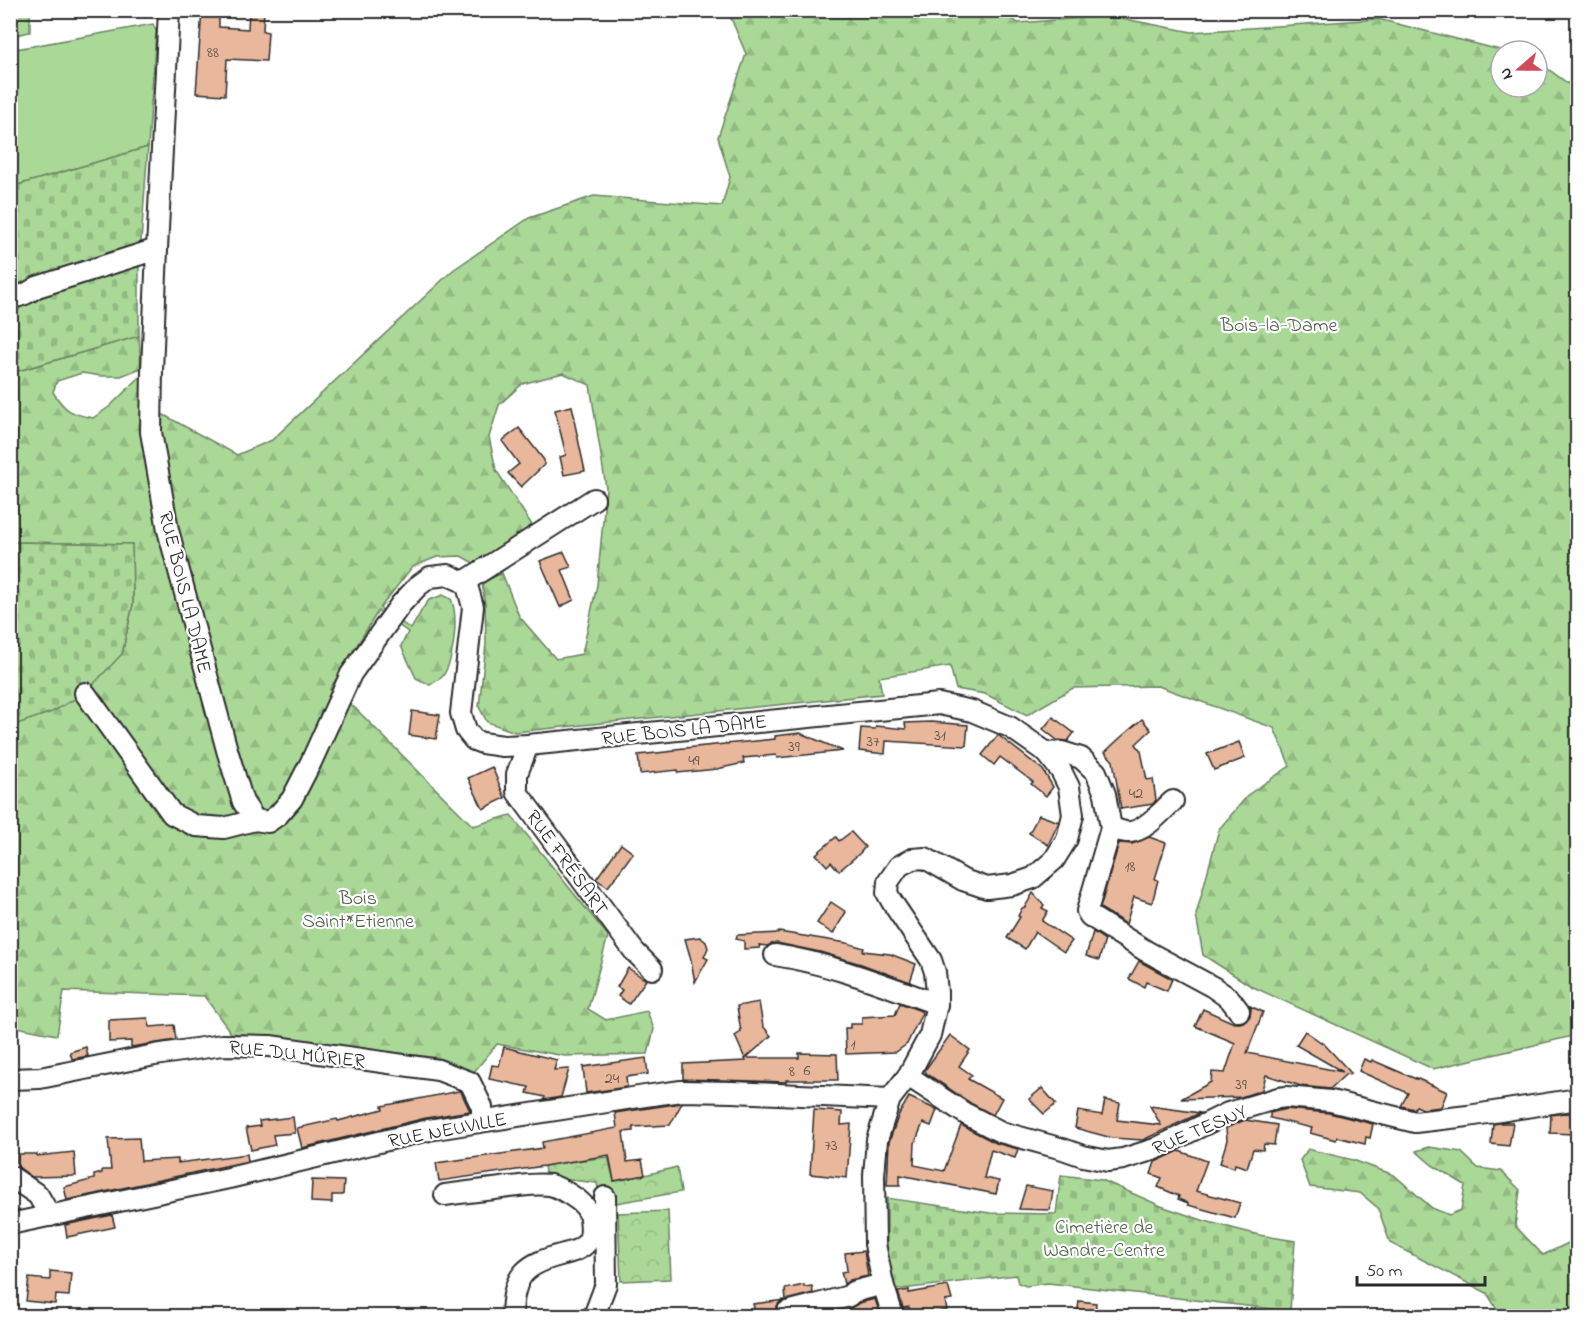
<svg xmlns="http://www.w3.org/2000/svg" width="1588" height="1327" font-family="'Indie Flower',sans-serif">
<defs>
<pattern id="forest-firs" width="22" height="20" patternUnits="userSpaceOnUse" patternTransform="scale(1.5)"><rect width="22" height="20" fill="#aad897"/><path d="M5 1l3.5 6h-7zM16 11l3.5 6h-7z" fill="#92ba82"/></pattern>
<pattern id="cemetery-stones" width="16" height="16" patternUnits="userSpaceOnUse" patternTransform="scale(1.5)"><rect width="16" height="16" fill="#aad897"/><path d="M2 7V4a2 2 0 0 1 4 0v3zM10 15v-3a2 2 0 0 1 4 0v3z" fill="#92ba82"/></pattern>
<pattern id="park-crowns" width="20" height="18" patternUnits="userSpaceOnUse" patternTransform="scale(1.5)"><rect width="20" height="18" fill="#aad897"/><path d="M2 6a3 3 0 1 1 6 0M12 15a3 3 0 1 1 6 0" fill="none" stroke="#92ba82"/></pattern>
</defs>
<rect width="100%" height="100%" fill="#fff"/>
<filter id="ink" filterUnits="userSpaceOnUse"><feTurbulence type="fractalNoise" baseFrequency=".0167" numOctaves="2"/><feDisplacementMap in="SourceGraphic" scale="12" xChannelSelector="R" yChannelSelector="G"/><feConvolveMatrix kernelMatrix="1 2 1 2 8 2 1 2 1" color-interpolation-filters="sRGB"/></filter>
<g filter="url(#ink)">
<g fill="#aad897" stroke="#6a8261" stroke-width="1.5">
<path d="M10 11H30V32L11 36Z"/>
<path d="M153 24 156 31 148 147 11 187V50Z"/>
</g>
<g fill="url(#forest-firs)" stroke="#6a8261" stroke-width="1.5">
<path d="M1001 10 1018 23 1109 16 1192 32 1378 19 1504 51H1501V87H1537V61L1578 91 1577 1035 1433 1069 1251 986 1203 955 1196 915 1219 829 1249 794 1290 766 1274 728 1158 686 1073 688 1027 715 985 694 956 689 950 666 879 677 882 694 515 732 487 722 479 707 486 644 485 604 482 583 502 573 519 616 556 659 582 654 597 585 606 488 590 385 563 373 522 384 499 405 489 437 496 470 534 528 475 564 461 556 437 557 412 567 380 608 411 629 423 608 429 600 443 595 451 599C459 616 454 662 442 677 439 680 433 682 430 685L416 678 401 646 408 632 378 611 330 689 355 708 473 826 511 815 608 936 588 1009 606 1020 647 1011 654 1029 648 1054 565 1056 497 1044 473 1073 439 1058 231 1033 204 996 64 991 57 1035 11 1026V723L17 724 122 654 133 604 132 544 11 542V373L139 336 141 368 121 376H101L82 373 57 381 53 392C65 411 71 414 93 418L109 407 141 376 147 415H164L237 455 272 440 453 270 529 218 594 196 722 206 730 177 718 137 746 54 728 11Z"/>
<path d="M1429 1147 1461 1152 1478 1168 1501 1171 1520 1190 1515 1226 1543 1255 1577 1239V1316H1501L1487 1293 1390 1243 1378 1208 1360 1193 1310 1187 1300 1160 1308 1149 1353 1160 1394 1175 1432 1208 1449 1215 1461 1210 1465 1185 1432 1165 1416 1151Z"/>
</g>
<g fill="url(#cemetery-stones)" stroke="#6a8261" stroke-width="1.5">
<path d="M148 147 139 268V336L11 373V187Z"/>
<path d="M11 542 132 544 133 604 122 654 85 693 52 712 17 724 11 723Z"/>
<path d="M1061 1175 1102 1180 1161 1206 1205 1221 1259 1235 1295 1241 1290 1311 1048 1283 1026 1286 1018 1283 1016 1275 895 1290 887 1271V1198L990 1213 1056 1214Z"/>
</g>
<g fill="url(#park-crowns)" stroke="#6a8261" stroke-width="1.5">
<path d="M608 1157 614 1181 645 1175 677 1167 681 1192 616 1203 600 1200 597 1183 546 1177 544 1166 545 1165Z"/>
<path d="M668 1211 671 1279 621 1281 618 1213Z"/>
</g>
<g fill="#e9b79b" stroke="#2b2b2b" stroke-width="1.5">
<path d="M202 10H219V27L248 29 249 10H264L263 31 268 32 266 61 227 59 225 95 196 93Z"/>
<path d="M572 406 575 419 574 420 585 471 564 475 560 457 566 455 555 410Z"/>
<path d="M519 428 544 460V465L521 487 508 473 519 464 502 441Z"/>
<path d="M564 552 571 567 562 570 574 600 560 607 540 561Z"/>
<path d="M412 711 440 715 436 739 409 735Z"/>
<path d="M1053 717 1074 733 1068 741 1057 740 1043 729Z"/>
<path d="M1142 719 1151 730 1136 744 1141 751 1147 780 1153 779 1156 800 1153 804 1121 809 1113 761 1105 752 1120 738Z"/>
<path d="M931 722 968 725 966 746 886 741 885 754 859 751 861 728 875 729 876 726 906 729 905 723Z"/>
<path d="M800 733 843 751 777 758 776 755 743 758 744 763 717 769 678 773V770L640 774 638 755 675 751V749L775 739V736Z"/>
<path d="M998 735 1043 770 1053 787 1046 796 1031 784 1033 782 1000 757 994 765 982 755Z"/>
<path d="M1239 742 1245 758 1214 770 1207 754Z"/>
<path d="M492 767 505 798 483 809 468 778Z"/>
<path d="M1039 815 1059 822 1048 845 1029 833Z"/>
<path d="M851 832 865 847 860 853 839 871 831 862 827 866 816 854 836 837 839 841Z"/>
<path d="M1149 837 1166 843 1155 879 1158 880 1152 903 1134 897 1126 924 1100 908 1119 843 1132 844Z"/>
<path d="M621 844 633 853 608 887 596 879Z"/>
<path d="M1033 893 1044 905 1042 908 1048 911 1042 921 1072 941 1064 952 1035 932 1025 949 1007 938 1020 917 1018 916 1022 908 1025 907Z"/>
<path d="M831 902 846 912 833 934 817 923Z"/>
<path d="M779 932 847 943 864 948 863 951 890 954 916 964 910 982 861 964 820 952 777 943 772 944 767 946 759 945 760 948 744 949V941L736 939 737 935 779 933Z"/>
<path d="M1093 932 1105 940 1099 960 1086 956Z"/>
<path d="M700 937 706 942 708 948 704 957 708 959 695 982 690 956 685 939Z"/>
<path d="M1139 961 1172 979 1167 991 1146 982 1144 987 1129 979Z"/>
<path d="M628 968 646 980 629 1004 618 996 622 990 617 987Z"/>
<path d="M759 1002 763 1026 771 1036 746 1058H799V1053L837 1054 838 1080H786V1082L683 1079V1064L746 1061 735 1036 741 1032 737 1006Z"/>
<path d="M900 1003 921 1011 922 1013 907 1044 896 1052 846 1054 845 1028H850V1024H862V1017L895 1015Z"/>
<path d="M1250 1006 1263 1012 1247 1053 1343 1072 1296 1045 1305 1031 1325 1045 1351 1073 1349 1075 1346 1074 1330 1089 1301 1086 1266 1075 1262 1090 1241 1097 1181 1099 1211 1082 1212 1072 1225 1073 1235 1043 1195 1026 1203 1009 1234 1023H1240L1246 1021 1250 1016 1251 1010Z"/>
<path d="M148 1018 150 1027 174 1025 176 1040 131 1047V1041L109 1042V1020Z"/>
<path d="M950 1035 970 1050 959 1066 972 1075 968 1079 1002 1098 993 1115 972 1104 926 1073 925 1070Z"/>
<path d="M86 1047 88 1056 72 1059 70 1052Z"/>
<path d="M504 1047 557 1060 554 1070 569 1069 561 1097 544 1100 545 1097 527 1093 529 1087 489 1079 492 1065 499 1066Z"/>
<path d="M646 1058 648 1074 626 1077 627 1087 586 1093 583 1067Z"/>
<path d="M1364 1059 1371 1062 1372 1060 1416 1079V1078L1447 1092 1441 1107 1423 1109 1416 1106 1414 1109 1401 1106 1408 1093 1359 1071Z"/>
<path d="M1042 1088 1056 1104 1044 1114 1029 1099Z"/>
<path d="M459 1091 461 1092 470 1111 426 1118 302 1148 297 1128 337 1119 338 1121 383 1109 382 1106Z"/>
<path d="M909 1097 937 1110 931 1126 923 1123 915 1143 914 1165 944 1171 961 1125 996 1143 1018 1149 1015 1158 991 1150 984 1178 999 1181 996 1194 900 1175V1185H887L889 1142 899 1114Z"/>
<path d="M1105 1100 1120 1103 1117 1120 1161 1125 1150 1106 1200 1113 1143 1140 1112 1138 1075 1128 1078 1111 1102 1115Z"/>
<path d="M682 1103 670 1125 633 1127V1131L623 1132 627 1162 642 1160 645 1175 614 1181 609 1155 544 1166 439 1181 436 1163 543 1148 542 1142 617 1128 615 1113Z"/>
<path d="M1286 1109 1329 1113 1373 1124 1370 1138 1366 1137 1365 1144 1337 1137 1336 1140 1310 1133 1312 1128 1270 1118V1113Z"/>
<path d="M814 1110 842 1112 841 1125 851 1124 847 1178 810 1174Z"/>
<path d="M1564 1113 1577 1114 1574 1134 1550 1133 1551 1115Z"/>
<path d="M293 1117 295 1133 273 1135 275 1145 251 1150 246 1128 260 1126 259 1121Z"/>
<path d="M1245 1120 1277 1125 1274 1145 1264 1144 1263 1150 1253 1149 1247 1168 1235 1164 1234 1168 1220 1163 1227 1140 1226 1128Z"/>
<path d="M1499 1123H1513L1509 1146 1491 1144 1493 1124Z"/>
<path d="M139 1138 141 1161 178 1159V1163L247 1154 248 1161 67 1200 64 1187 94 1179V1175L102 1173V1170H111L108 1139Z"/>
<path d="M1179 1151 1207 1161 1196 1191 1240 1203 1235 1218 1188 1205V1203L1178 1199 1179 1196 1158 1187 1162 1178 1151 1174 1155 1162Z"/>
<path d="M74 1152 76 1176 32 1177 17 1166V1154H37V1156Z"/>
<path d="M312 1180 344 1181 343 1195H332V1203L311 1202Z"/>
<path d="M1026 1186 1053 1191 1050 1210 1019 1209Z"/>
<path d="M112 1215 115 1227 67 1237 65 1225Z"/>
<path d="M864 1251 868 1276 850 1280 844 1284 841 1272 847 1271 845 1253Z"/>
<path d="M50 1271 71 1273 69 1296 56 1295 55 1304 26 1301 29 1278 50 1280Z"/>
<path d="M804 1285V1287L812 1286 813 1293 786 1300 785 1289Z"/>
<path d="M948 1286 952 1300 945 1301 947 1310 929 1314V1317H911L909 1307 903 1308 898 1292 909 1290V1293Z"/>
<path d="M875 1299 881 1317H850L849 1309 859 1303Z"/>
<path d="M785 1300 779 1303 776 1308V1317H756L753 1304Z"/>
<path d="M1079 1301 1096 1303 1095 1317H1077Z"/>
</g>
<g fill="none" stroke-linecap="round" stroke-linejoin="round">
<defs>
<g id="minor">
<path d="M169 10 157 249 152 371 151 432 168 530 227 750 243 802 255 820 268 822 278 815 292 799 311 762 351 674 401 604 418 586 430 577 448 575 464 582 468 589 473 607 461 713 466 730 474 740 482 743 503 746 528 745 939 704 972 711 1010 727 1047 753 1061 771 1069 787 1073 815 1067 839 1054 860 1033 878 1012 885 987 888 963 880 925 858 912 859 899 866 888 882 887 893 892 902 931 960 935 972 937 992V1004L930 1035 908 1076 890 1099 877 1140 874 1175 875 1244 883 1284 893 1316"/>
<path d="M10 298C21 297 28 293 37 287L157 249"/>
<path d="M464 582 594 499"/>
<path d="M85 693 172 814 196 826 224 828 255 820"/>
<path d="M528 745 517 774V792L634 951 652 969"/>
<path d="M1047 753 1062 752 1081 758 1096 772 1105 794 1111 828 1087 911 1090 916 1146 951 1213 987 1230 999 1239 1011"/>
<path d="M1111 828C1117 829 1124 833 1130 832 1145 831 1162 811 1173 801"/>
<path d="M775 955C832 964 884 985 937 1004"/>
<path d="M908 1076 966 1114 1001 1132 1063 1149 1083 1156 1108 1161 1123 1159 1155 1149 1228 1113 1278 1098 1286 1097 1331 1101 1415 1122 1468 1116 1578 1099"/>
<path d="M10 1079 40 1078 155 1055 222 1045 270 1046 438 1070 470 1082 482 1107V1121"/>
<path d="M10 1176 38 1195 50 1216"/>
<path d="M445 1195C466 1192 487 1190 509 1187 522 1186 536 1183 550 1185 559 1187 571 1195 578 1200 585 1206 589 1210 590 1219 591 1226 592 1235 588 1241 583 1249 573 1252 564 1254 525 1264 513 1274 512 1316"/>
<path d="M10 1224 229 1178 429 1130 645 1096 681 1091 732 1092 890 1099"/>
<path d="M787 1312 849 1296 853 1292 883 1284"/>
<path d="M594 1316 606 1284 605 1197"/>
</g>
</defs>
<use href="#minor" stroke="#2b2b2b" stroke-width="24"/>
<use href="#minor" stroke="#fff" stroke-width="20"/>
</g>
</g>
<g text-anchor="middle" stroke-width="4.5" stroke-linejoin="round" paint-order="stroke">
<g font-size="16" fill="#5a4e47">
<text x="213" y="57">88</text>
<text x="940" y="740">31</text>
<text x="873" y="746">37</text>
<text x="794" y="751">39</text>
<text x="694" y="765">49</text>
<text x="1136" y="798">42</text>
<text x="1130" y="871">18</text>
<text x="853" y="1049">1</text>
<text x="807" y="1075">6</text>
<text x="792" y="1076">8</text>
<text x="612" y="1083">24</text>
<text x="1241" y="1089">39</text>
<text x="831" y="1150">73</text>
</g>
<g font-size="20" fill="#515f4b" stroke="#fff">
<text x="1279" y="331">Bois-la-Dame</text>
<text x="358" y="904">Bois<tspan x="358" dy="23">Saint*Etienne</tspan></text>
<text x="1104" y="1233">Cimetière de<tspan x="1104" dy="23">Wandre-Centre</tspan></text>
</g>
<g font-size="20" fill="#2b2b2b" stroke="#fff">
<text transform="translate(186 592) rotate(76)" y="7">RUE BOIS LA DAME</text>
<text transform="translate(684 729) rotate(-6)" y="7">RUE BOIS LA DAME</text>
<text transform="translate(568 862) rotate(54)" y="7">RUE FRÉSART</text>
<text transform="translate(297 1053) rotate(6)" y="7">RUE DU MÛRIER</text>
<text transform="translate(447 1129) rotate(-11)" y="7">RUE NEUVILLE</text>
<text transform="translate(1199 1129) rotate(-23)" y="7">RUE TESNY</text>
</g>
</g>
<rect width="1588" height="1327" fill="none" stroke="#fff" stroke-width="36"/>
<rect x="18" y="18" width="1552" height="1291" fill="none" stroke="#2b2b2b" stroke-width="2" filter="url(#ink)"/>
<g transform="translate(1519 69) rotate(250)"><circle r="28" fill="#ffffff" stroke="#aaaaaa" stroke-width="1.5"/>
<path d="M0-4.5L10 22L0 15L-10 22Z" fill="#d1495b"/>
<text y="-9" font-size="16" font-weight="bold" text-anchor="middle" fill="#2b2b2b">N</text>
</g>
<path d="M1357 1276v9h128v-9" fill="none" stroke="#2b2b2b" stroke-width="3"/>
<text x="1366" y="1276" font-size="18" fill="#2b2b2b" stroke="#ffffff" stroke-width="4.5" paint-order="stroke">50 m</text>
</svg>
